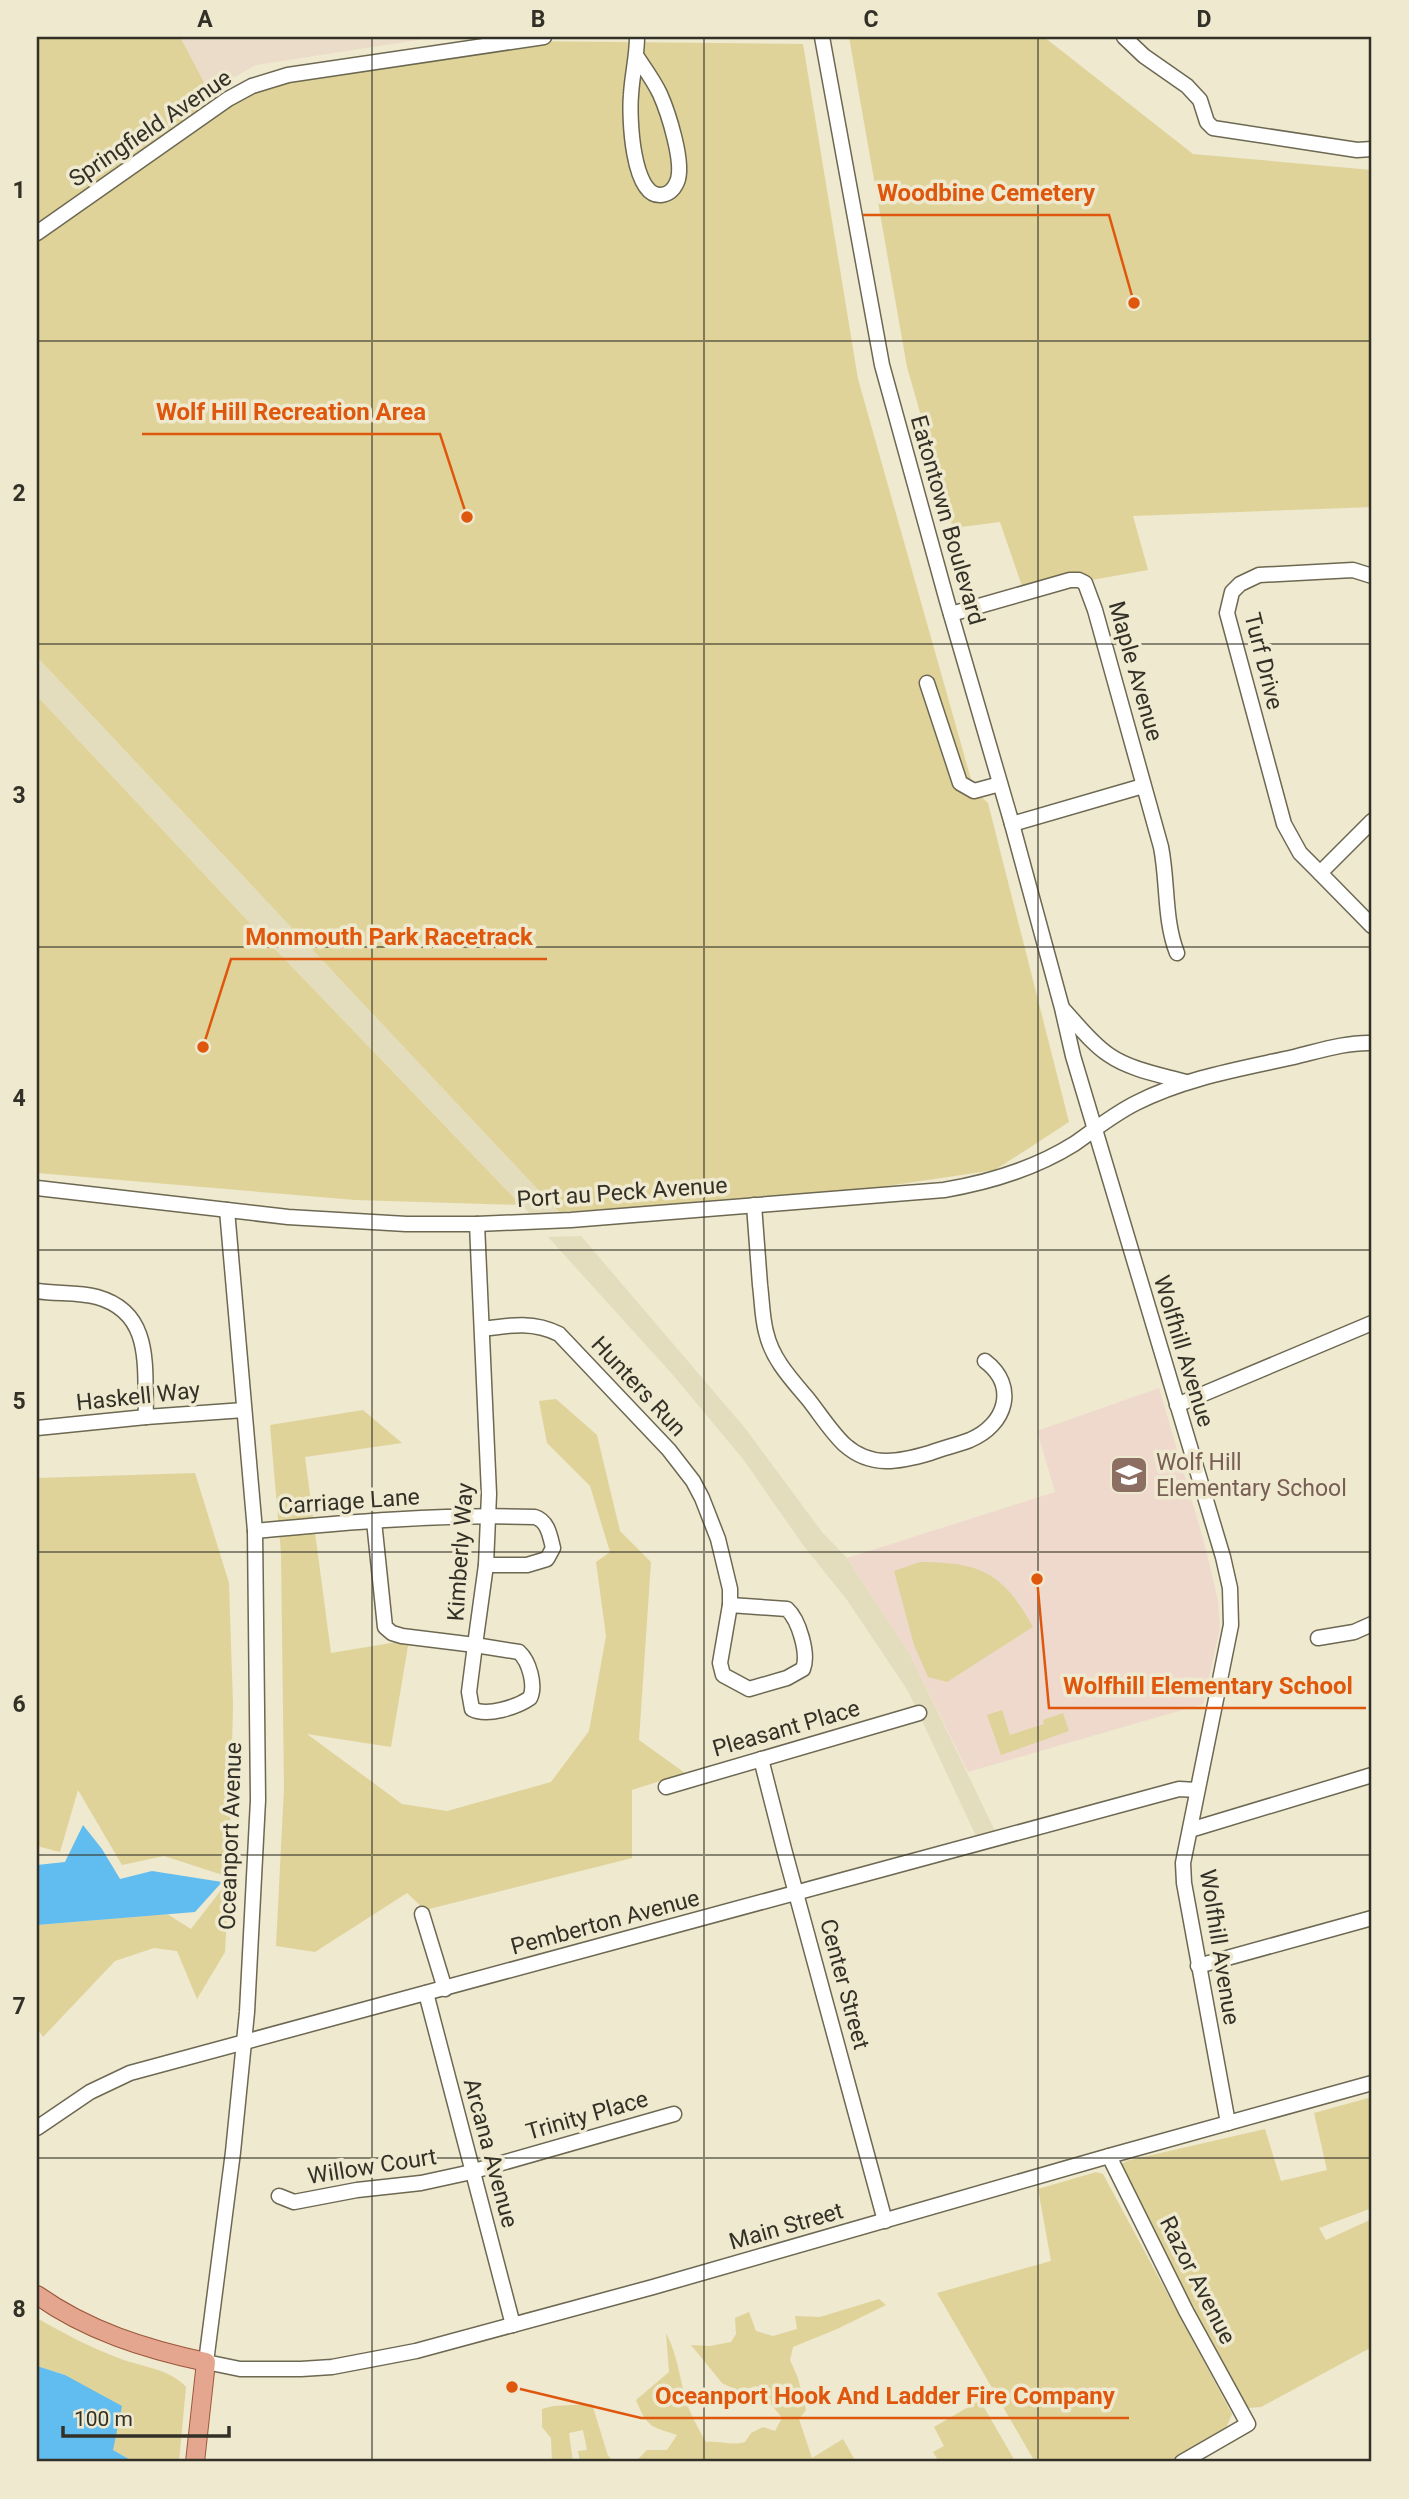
<svg xmlns="http://www.w3.org/2000/svg" width="1409" height="2499" font-family="Roboto,sans-serif">
<rect width="100%" height="100%" fill="#eee9cf"/>
<path fill="#ebdbc9" d="M180 37H437L256 65 227 81 210 95Z"/>
<g fill="#e4ddbd">
<path d="M37 657 559 1212 530 1214 248 921 37 696Z"/>
<path d="M581 1236 745 1428 822 1532 847 1558 911 1656 995 1831 976 1836 908 1691 847 1600 803 1545 743 1459 673 1375 548 1237Z"/>
</g>
<path fill="#efd9cd" d="M1159 1388 1204 1542 1218 1600 1220 1628 1203 1704 968 1772 911 1656 847 1558 1055 1492 1037 1431Z"/>
<g fill="#dfd39a">
<path d="M37 37H180L217 107 273 80 519 41 803 44 858 379 974 790 988 803 1069 1122 995 1170 820 1196 559 1212 37 657Z"/>
<path d="M849 37H1044L1193 154 1372 170V507L1133 516 1148 570 1024 592 1000 522 953 528 907 367Z"/>
<path d="M37 696 248 921 521 1205 355 1200 37 1173Z"/>
<path d="M556 1399 597 1435 620 1531 651 1562 639 1740 685 1773 632 1790V1858L425 1910 407 1893 315 1952 276 1946 284 1788 281 1553 270 1425 363 1410 402 1443 305 1457 331 1653 409 1640 391 1747 307 1734 402 1804 447 1811 551 1782 589 1731 606 1636 596 1562 610 1552 590 1486 547 1443 539 1401Z"/>
<path d="M195 1473 229 1583 233 1705 229 1877 164 1856 122 1865 78 1790 60 1852 37 1846V1478Z"/>
<path d="M920 1562C981 1562 1003 1573 1033 1627L947 1682 928 1677 914 1645 894 1571Z"/>
<path d="M1002 1710 1010 1735 1044 1724 1043 1720 1063 1713 1069 1731 1001 1755 987 1715Z"/>
<path d="M229 1880 225 1952 197 1999 177 1951 154 1948 115 1961 43 2037 37 2028V1925L167 1914 191 1929Z"/>
<path d="M1372 2097V2208L1319 2228 1326 2240 1372 2219V2347L1261 2407 1248 2408 1243 2404 1120 2173 1122 2164 1126 2161 1265 2129 1281 2181 1327 2170 1314 2113Z"/>
<path d="M1096 2172 1103 2174 1232 2414 1226 2428 1168 2462H1035L937 2293 1051 2261 1038 2189Z"/>
<path d="M879 2299 886 2305 837 2329 793 2347 790 2360 798 2378 806 2410 799 2419 812 2458 843 2439 856 2462H635L647 2450H667L677 2435C651 2426 648 2429 636 2400L669 2372 666 2333C677 2354 679 2374 685 2397 689 2412 698 2428 706 2442 721 2441 731 2446 745 2442L751 2433 763 2427 775 2431 782 2418 767 2399 766 2393 756 2386 740 2392 722 2383 691 2345 710 2346 731 2342 736 2334 735 2318 749 2312 756 2331 773 2336 797 2329 795 2316 820 2317Z"/>
<path d="M37 2318C64 2334 92 2348 121 2359 143 2367 170 2369 186 2387L179 2462H134L113 2450 65 2375 37 2366Z"/>
<path d="M977 2402 982 2404 1015 2461 939 2462 933 2452 944 2446 934 2427Z"/>
<path d="M592 2404 608 2456 615 2462H580L578 2451 587 2450 583 2430 569 2433 573 2462H552L551 2438 542 2427V2409L553 2406Z"/>
</g>
<g fill="#61bcf0">
<path d="M83 1825 102 1849 120 1879 152 1871 222 1882 195 1912 37 1925V1865L65 1862Z"/>
<path d="M37 2366 65 2375 122 2406 113 2450 134 2462H37Z"/>
</g>
<g fill="none" stroke-linecap="round" stroke-linejoin="round">
<defs>
<g id="minor">
<path d="M637 37C637 57 632 75 631 95 629 116 632 197 661 195 670 194 674 189 677 182 685 164 668 112 660 94 654 81 645 69 637 57"/>
<path d="M822 37 882 365 947 601 1012 824 1062 1008 1073 1056 1223 1557 1230 1588 1231 1625 1183 1863 1184 1883 1228 2123"/>
<path d="M1124 37 1144 56 1187 86 1200 100 1207 122 1213 128 1357 150 1372 149"/>
<path d="M37 233 228 99 252 86 288 75 544 37"/>
<path d="M1372 576 1353 570 1259 575 1240 584 1232 592 1227 613 1284 824 1300 853 1320 873 1372 821"/>
<path d="M951 614 1070 580H1079L1085 583 1095 610 1161 847C1168 882 1164 920 1177 953"/>
<path d="M927 683 960 783 974 791 1000 784"/>
<path d="M1012 824 1143 786"/>
<path d="M1320 873 1372 926"/>
<path d="M1063 1009C1078 1025 1091 1043 1109 1055 1131 1070 1161 1075 1186 1082"/>
<path d="M37 1188 288 1217 406 1224H477L571 1220 944 1190C991 1182 1034 1169 1074 1144 1094 1130 1114 1114 1136 1103 1185 1078 1240 1069 1294 1057 1319 1051 1346 1042 1372 1043"/>
<path d="M754 1205C756 1232 758 1258 760 1285 762 1300 762 1317 766 1332 772 1359 791 1379 808 1399 820 1414 831 1432 845 1445 871 1468 899 1462 930 1453 943 1448 957 1445 970 1440 1006 1425 1018 1386 985 1361"/>
<path d="M227 1210 255 1531 258 1800 247 2012 233 2152 206 2362 240 2369H301L332 2367 416 2351 653 2287 1109 2156 1372 2083"/>
<path d="M37 1291C56 1294 78 1292 97 1297 154 1313 144 1368 146 1417"/>
<path d="M483 1329C510 1325 534 1321 559 1334L669 1450 693 1481 702 1498 718 1539 730 1589V1605"/>
<path d="M1177 1405 1372 1323"/>
<path d="M37 1428 146 1417 244 1410"/>
<path d="M374 1521 385 1627 392 1633 402 1636 475 1645 486 1565 489 1494 477 1224"/>
<path d="M255 1531C348 1522 441 1514 535 1517 548 1521 550 1536 553 1548L547 1559 527 1565H486"/>
<path d="M730 1605 787 1609C799 1620 809 1654 803 1669L787 1678 749 1689 723 1675 720 1663Z"/>
<path d="M1318 1638 1354 1632 1372 1624"/>
<path d="M475 1645 519 1652C529 1661 536 1685 530 1698 517 1707 487 1717 472 1709L469 1692Z"/>
<path d="M761 1759 784 1849 885 2221"/>
<path d="M666 1787 919 1713"/>
<path d="M1190 1830 1372 1775"/>
<path d="M422 1914 445 1989"/>
<path d="M1198 1966 1372 1918"/>
<path d="M426 1993 513 2325"/>
<path d="M37 2128 90 2092 130 2073 1179 1789 1197 1790"/>
<path d="M1109 2156 1186 2311 1248 2424 1182 2462"/>
<path d="M279 2196 294 2202 357 2190 421 2183 467 2173 674 2114"/>
</g>
<path id="major" d="M37 2295C88 2331 145 2349 206 2362L195 2462"/>
</defs>
<use href="#minor" stroke="#6d6852" stroke-width="17"/>
<use href="#major" stroke="#9c573b" stroke-width="20"/>
<use href="#minor" stroke="#fff" stroke-width="14"/>
<use href="#major" stroke="#e5a690" stroke-width="18"/>
</g>
<path fill="none" stroke="#333127" stroke-width="2" stroke-opacity="0.55" d="M372 37V2462M704 37V2462M1038 37V2462M37 341H1372M37 644H1372M37 947H1372M37 1250H1372M37 1552H1372M37 1855H1372M37 2158H1372"/>
<defs>
<symbol id="school-square" viewBox="-11 -11 22 22"><rect x="-9" y="-9" width="18" height="18" rx="4" fill="#8d6e63" stroke="#eee9cf"/><path d="M0-5L7-2L0 1L-7-2ZM-4 1L0 2.5L4 1V4Q0 6-4 4Z" fill="#fff"/></symbol>
</defs>
<g fill-rule="evenodd">
<use href="#school-square" x="1107" y="1453" width="44" height="44"/>
</g>
<g text-anchor="middle" stroke-width="7" stroke-linejoin="round" paint-order="stroke">
<g font-size="23" fill="#333127" stroke="#eee9cf">
<text transform="translate(150 128) rotate(-34)" y="8">Springfield Avenue</text>
<text transform="translate(948 520) rotate(74)" y="8">Eatontown Boulevard</text>
<text transform="translate(1264 661) rotate(76)" y="8">Turf Drive</text>
<text transform="translate(1136 671) rotate(74)" y="8">Maple Avenue</text>
<text transform="translate(622 1192) rotate(-4)" y="8">Port au Peck Avenue</text>
<text transform="translate(1184 1351) rotate(73)" y="8">Wolfhill Avenue</text>
<text transform="translate(639 1386) rotate(47)" y="8">Hunters Run</text>
<text transform="translate(138 1396) rotate(-6)" y="8">Haskell Way</text>
<text transform="translate(349 1501) rotate(-4)" y="8">Carriage Lane</text>
<text transform="translate(460 1552) rotate(-86)" y="8">Kimberly Way</text>
<text transform="translate(786 1728) rotate(-16)" y="8">Pleasant Place</text>
<text transform="translate(230 1836) rotate(-88)" y="8">Oceanport Avenue</text>
<text transform="translate(605 1922) rotate(-15)" y="8">Pemberton Avenue</text>
<text transform="translate(1220 1947) rotate(81)" y="8">Wolfhill Avenue</text>
<text transform="translate(845 1984) rotate(75)" y="8">Center Street</text>
<text transform="translate(587 2115) rotate(-16)" y="8">Trinity Place</text>
<text transform="translate(491 2153) rotate(75)" y="8">Arcana Avenue</text>
<text transform="translate(372 2166) rotate(-9)" y="8">Willow Court</text>
<text transform="translate(786 2226) rotate(-16)" y="8">Main Street</text>
<text transform="translate(1198 2280) rotate(63)" y="8">Razor Avenue</text>
</g>
<g font-size="23" fill="#785e54" stroke="#eee9cf" text-anchor="start">
<text x="1156" y="1470">Wolf Hill<tspan x="1156" dy="26">Elementary School</tspan></text>
</g>
</g>
<path fill="none" stroke="#df570d" stroke-width="2.5" d="M1134 303L1109 215H863M467 517L440 434H142M203 1047L231 959H547M1037 1579L1049 1708H1366M512 2387L641 2418H1129"/>
<g fill="#df570d" stroke="#eee9cf" stroke-width="2.5">
<circle cx="1134" cy="303" r="7"/>
<circle cx="467" cy="517" r="7"/>
<circle cx="203" cy="1047" r="7"/>
<circle cx="1037" cy="1579" r="7"/>
<circle cx="512" cy="2387" r="7"/>
</g>
<g font-size="24" text-anchor="middle" font-weight="bold" fill="#df570d" stroke="#eee9cf" stroke-width="7" stroke-linejoin="round" paint-order="stroke">
<text x="986" y="201">Woodbine Cemetery</text>
<text x="291" y="420">Wolf Hill Recreation Area</text>
<text x="389" y="945">Monmouth Park Racetrack</text>
<text x="1208" y="1694">Wolfhill Elementary School</text>
<text x="885" y="2404">Oceanport Hook And Ladder Fire Company</text>
</g>
<rect width="1409" height="2499" fill="none" stroke="#eee9cf" stroke-width="77"/>
<path d="M63 2426v10h166v-10" fill="none" stroke="#333127" stroke-width="3.5"/>
<text x="74" y="2426" font-size="21" fill="#333127" stroke="#eee9cf" stroke-width="5" paint-order="stroke">100 m</text>
<rect x="38" y="38" width="1332" height="2422" fill="none" stroke="#333127" stroke-width="2.5"/>
<g font-size="23" text-anchor="middle" font-weight="bold" fill="#333127">
<text x="205" y="27">A</text>
<text x="538" y="27">B</text>
<text x="871" y="27">C</text>
<text x="1204" y="27">D</text>
<text x="19" y="198">1</text>
<text x="19" y="501">2</text>
<text x="19" y="803">3</text>
<text x="19" y="1106">4</text>
<text x="19" y="1409">5</text>
<text x="19" y="1712">6</text>
<text x="19" y="2014">7</text>
<text x="19" y="2317">8</text>
</g>
</svg>
